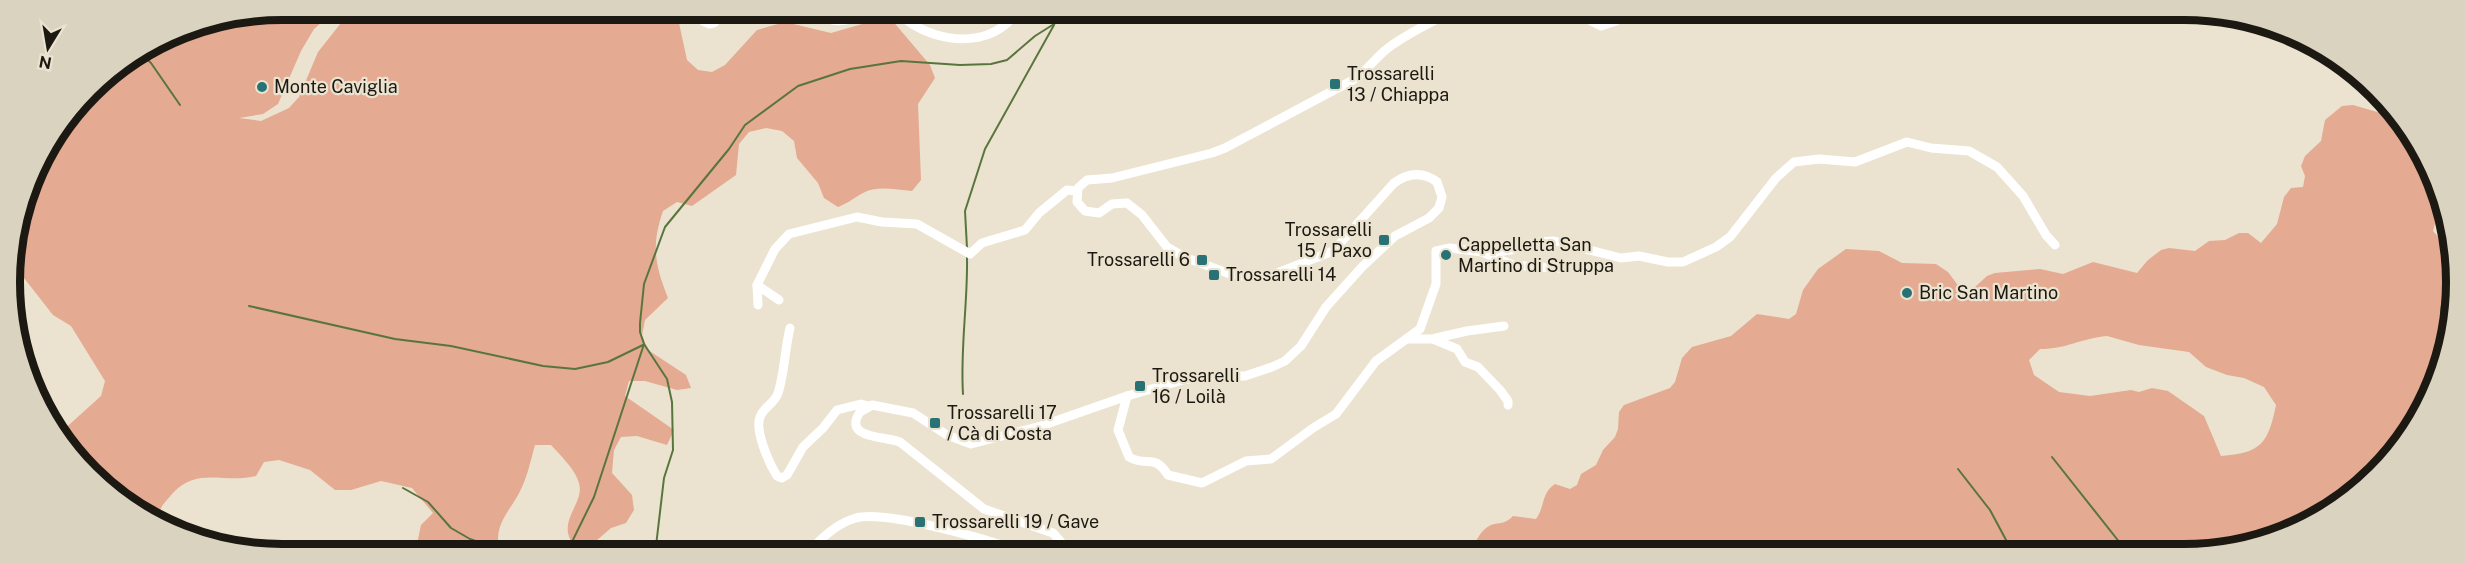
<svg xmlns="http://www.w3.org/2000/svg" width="2465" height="564" font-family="'Public Sans',sans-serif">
<rect width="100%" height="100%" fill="#ebe3cf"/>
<g fill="#e4aa92" fill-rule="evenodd">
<path d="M282 9H337L314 29 301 51 278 104 263 114 239 118 261 121 289 108 299 97 318 52 352 9H676L687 60 698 70 712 72 725 65 757 30 785 22 831 33 876 20 891 19 930 65 935 78 918 104 921 180 912 191C897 190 877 185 863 193 854 198 848 203 838 207L824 198 818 183 797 158 794 141 782 131 766 128 749 132 739 144 736 175 692 206 677 202 663 211C651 246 655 265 668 298L645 320 642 335 648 350 686 375 691 388 677 390 645 381H629L625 396 674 430 667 445 637 436 621 437 614 450 612 473 632 495 634 510 626 523 611 528 588 548 573 546C571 542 569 537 568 533 565 515 584 500 579 483 575 469 561 456 551 445H535C531 459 528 474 522 487 513 509 490 525 501 553H415L421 525 433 513 412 488 381 481 351 490H335L310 470 279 460 264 462 256 476C224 484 197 466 172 494 162 506 159 507 158 523L146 519 66 448 59 435 60 433 101 396 105 381 71 326 53 315 24 278 11 276 10 264 37 162 102 77 178 30Z"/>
<path d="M2353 105 2384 114H2397L2408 132 2412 148 2427 177 2436 220 2433 231 2441 240 2448 233 2454 318 2428 403 2376 475 2303 527 2218 553H1472C1474 543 1481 529 1491 525 1501 522 1506 524 1513 516L1536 519C1545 507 1541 493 1555 484L1570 489 1577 485 1581 474 1596 465 1603 450 1615 437 1618 429 1619 412 1624 405 1670 388 1675 382 1682 358 1692 347 1731 336 1757 314 1789 319 1796 314 1803 290 1818 269 1846 249 1879 251 1902 263 1936 264 1948 272 1960 288 1968 290 1975 287 1987 276 1995 273 2040 269 2063 274 2093 262 2137 273 2148 260 2161 250 2169 248 2195 251 2209 241 2225 240 2239 233H2248L2261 243 2277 224 2284 197 2291 188 2303 187 2305 176 2301 166 2305 156 2321 141 2325 120 2342 106ZM2107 336 2139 345 2189 352 2206 367 2227 375 2244 378 2264 387 2276 405C2268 444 2261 453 2221 456L2204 416 2168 391 2152 388 2139 392 2131 390 2090 396 2059 392 2034 375 2029 360 2040 349C2067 349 2082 338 2107 336Z"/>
</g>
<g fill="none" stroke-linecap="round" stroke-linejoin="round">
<g stroke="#59753e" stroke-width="2">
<path d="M140 53 151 63 180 105"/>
<path d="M967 248 965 211 985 149 1054 25"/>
<path d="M249 306 395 339 451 346 543 366 575 369 608 362 643 345"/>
<path d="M2446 342C2442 323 2435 301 2452 288"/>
<path d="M963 394C960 348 968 303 967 256"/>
<path d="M2052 457 2128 553"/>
<path d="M1958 469 1990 510 2013 553"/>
<path d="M403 488 428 502 451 528 470 539 508 553"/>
<path d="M562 553 568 550 594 497 644 344"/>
<path d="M650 553 656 546 664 478 673 450 672 402 667 379 644 344 640 332V323L644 284 665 227 729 149 745 125 798 86 850 69 901 61 960 65 991 64 1007 60 1035 36 1062 19 1067 10"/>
</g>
<g stroke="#fff" stroke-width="9">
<path d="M704 10 703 21 710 24 714 23 724 10"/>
<path d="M809 10C824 19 847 29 858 10"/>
<path d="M895 10C921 38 974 51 1006 24 1011 20 1014 14 1018 10"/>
<path d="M1582 11 1591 21 1601 26 1616 21 1621 11"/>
<path d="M1490 253 1511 250 1537 242 1554 241 1621 258 1639 256 1668 262H1683L1716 247 1730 237 1776 178 1794 162 1819 159 1855 162 1907 142 1931 148 1969 151 1997 167 2023 196 2046 235 2055 245"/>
<path d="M757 285 779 300"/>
<path d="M758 305 757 285 775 249 789 234 857 217 882 222 917 224 970 254 982 243 1025 230 1039 213 1067 190 1076 191"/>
<path d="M790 328C785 348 784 376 778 393 775 403 765 406 761 415 753 428 769 463 777 476L782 478 787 475 803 447 823 428 837 410 861 404 868 406"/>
<path d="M1436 338 1467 331 1504 326"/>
<path d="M1406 339H1433L1457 349 1465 362 1478 367 1500 390 1508 401V405"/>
<path d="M1127 396 1118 430 1129 457C1147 468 1153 452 1168 475L1202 483 1246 461 1271 459 1313 428 1336 414 1376 361 1420 329 1436 284V251L1450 248 1482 252 1513 265 1564 269"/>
<path d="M226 546 229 544 233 548"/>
<path d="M808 553C821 538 837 523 856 518 886 510 991 540 1023 553"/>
<path d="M1060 553 1061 542 1053 533 984 509 900 442C886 436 842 439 860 412L872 405 913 413 947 435 971 444 1041 426 1127 396 1183 380 1206 376H1245L1272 367 1285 361 1301 346 1326 307 1362 267 1395 236 1429 218 1439 208 1442 197 1437 182C1422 171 1408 173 1394 183L1333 251 1267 277H1248L1230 274 1184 257 1167 247 1142 215 1127 203 1112 204 1099 213 1085 211 1077 202 1078 188 1087 180 1112 178 1212 153 1225 148 1353 80C1367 71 1375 58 1388 48 1408 33 1433 21 1455 10"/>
</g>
</g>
<g fill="#287276" stroke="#ebe3cf" stroke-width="2">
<rect x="1329" y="78" width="12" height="12" rx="3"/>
<circle cx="262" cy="87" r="6"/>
<rect x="1378" y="234" width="12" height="12" rx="3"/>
<circle cx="1446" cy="255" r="6"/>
<rect x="1196" y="254" width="12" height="12" rx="3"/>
<rect x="1208" y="269" width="12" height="12" rx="3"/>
<circle cx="1907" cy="293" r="6"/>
<rect x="1134" y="380" width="12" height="12" rx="3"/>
<rect x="929" y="417" width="12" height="12" rx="3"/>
<rect x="914" y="516" width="12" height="12" rx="3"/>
</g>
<g text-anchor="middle" stroke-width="4.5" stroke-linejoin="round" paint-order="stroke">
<g font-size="18" fill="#1c1912" stroke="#ebe3cf" text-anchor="start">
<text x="1347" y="80">Trossarelli<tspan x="1347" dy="21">13 / Chiappa</tspan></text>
<text x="274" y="93">Monte Caviglia</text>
<text x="1372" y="236" text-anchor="end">Trossarelli<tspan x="1372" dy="21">15 / Paxo</tspan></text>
<text x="1458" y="251">Cappelletta San<tspan x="1458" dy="21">Martino di Struppa</tspan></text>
<text x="1190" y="266" text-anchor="end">Trossarelli 6</text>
<text x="1226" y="281">Trossarelli 14</text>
<text x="1919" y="299">Bric San Martino</text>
<text x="1152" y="382">Trossarelli<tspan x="1152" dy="21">16 / Loilà</tspan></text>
<text x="947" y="419">Trossarelli 17<tspan x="947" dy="21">/ Cà di Costa</tspan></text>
<text x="932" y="528">Trossarelli 19 / Gave</text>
</g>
</g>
<path d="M0 0H2465V564H0ZM282 20H2184A262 262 0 0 1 2446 282V282A262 262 0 0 1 2184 544H282A262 262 0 0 1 20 282V282A262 262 0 0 1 282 20Z" fill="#dad3c0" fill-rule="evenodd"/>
<path fill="none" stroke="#1c1912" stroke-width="8" d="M282 20H2184A262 262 0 0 1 2446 282V282A262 262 0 0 1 2184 544H282A262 262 0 0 1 20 282V282A262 262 0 0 1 282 20Z"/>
<g transform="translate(48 48) rotate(191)" stroke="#ebe3cf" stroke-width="4.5" paint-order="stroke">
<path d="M0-4.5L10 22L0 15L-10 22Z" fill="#1c1912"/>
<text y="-9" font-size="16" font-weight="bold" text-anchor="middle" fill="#1c1912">N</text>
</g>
</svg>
